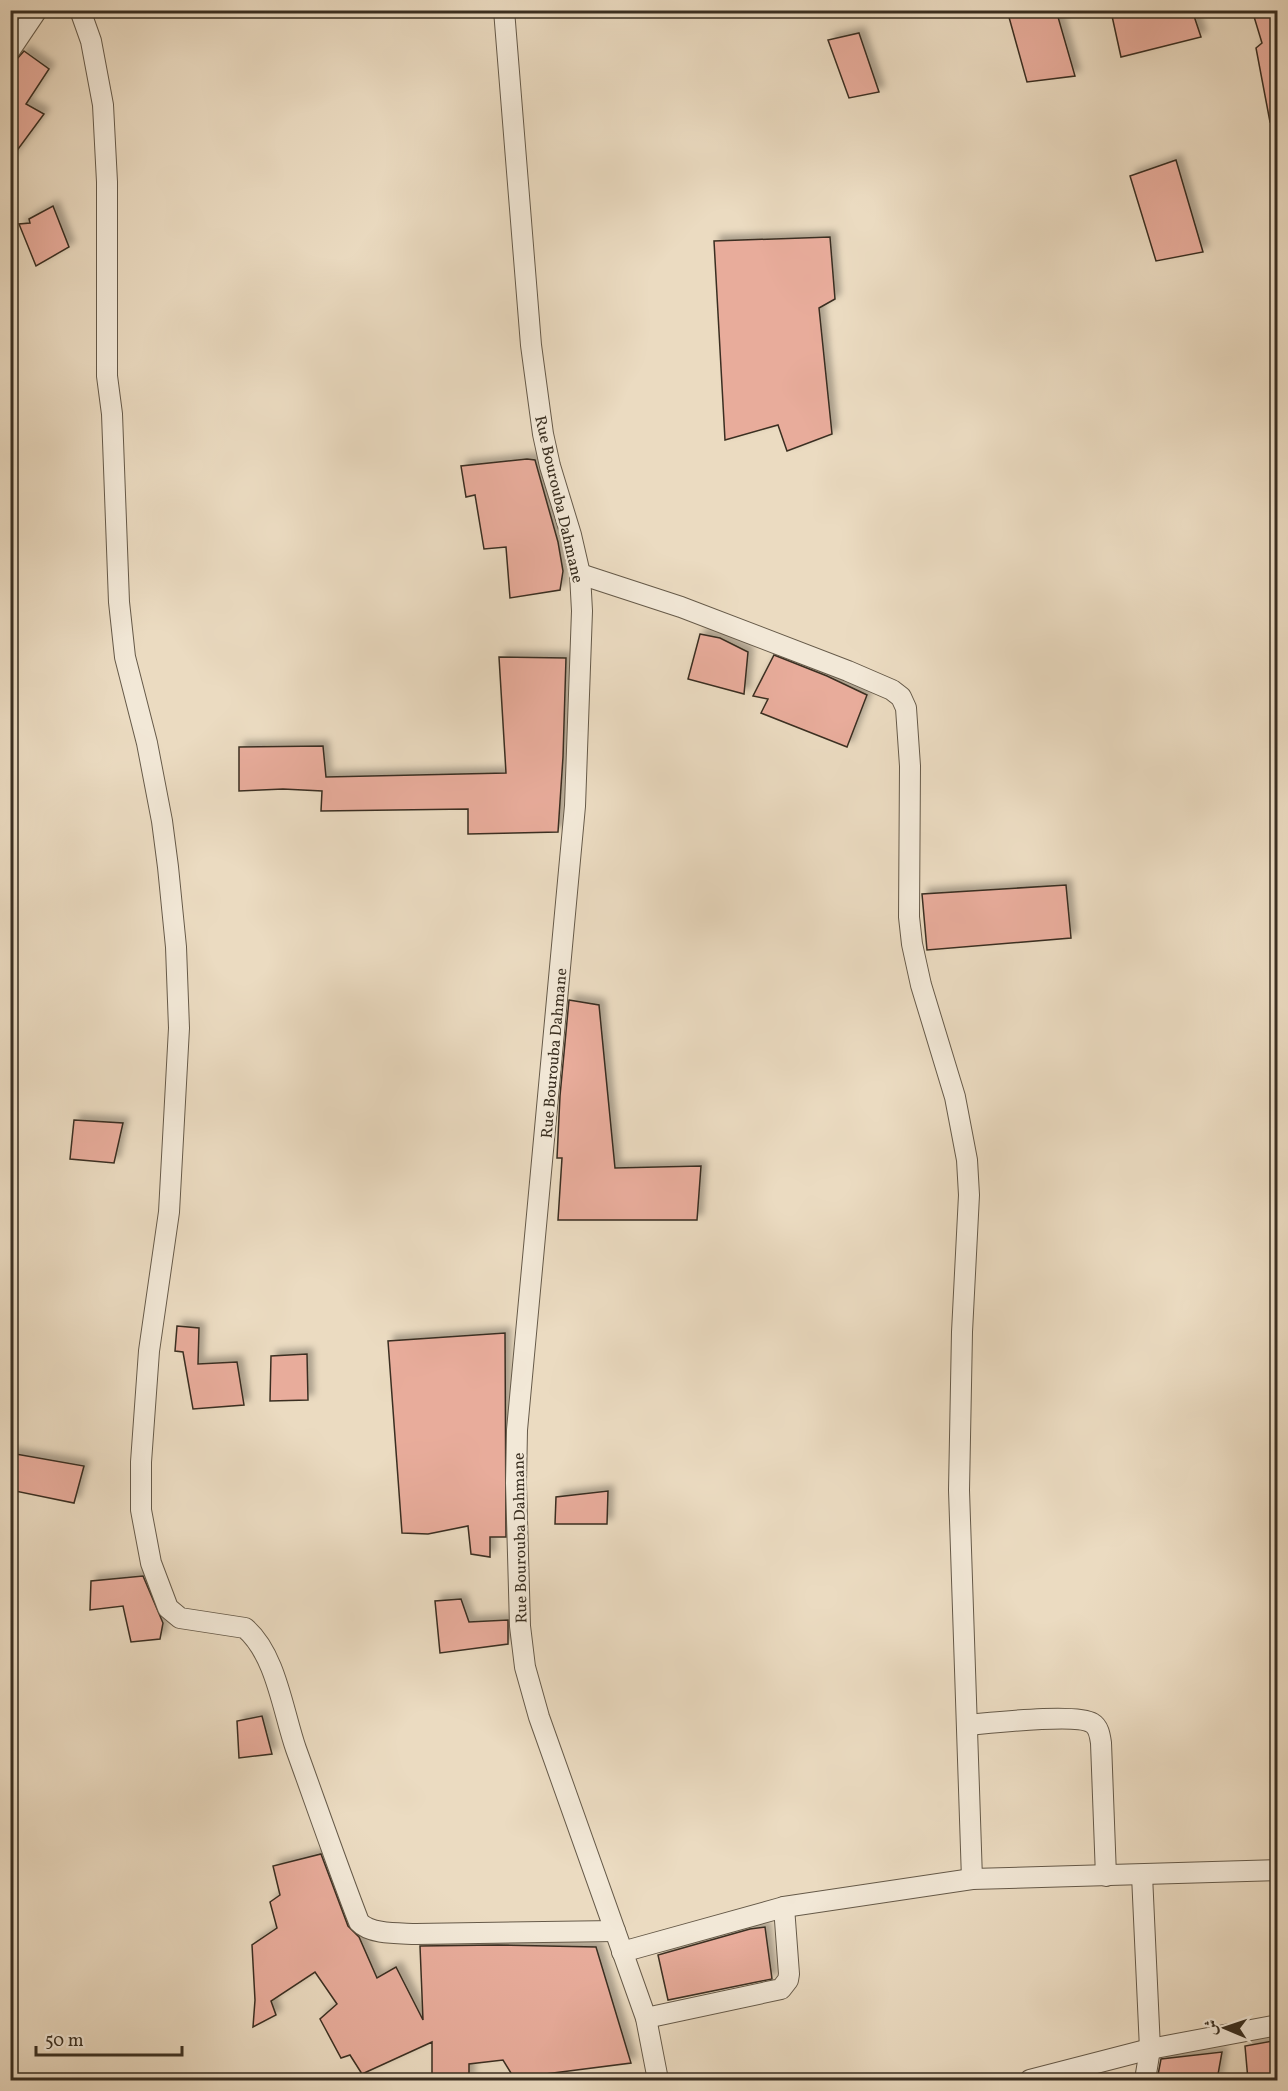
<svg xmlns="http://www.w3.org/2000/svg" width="1288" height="2091" font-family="Vollkorn,Amiri,serif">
<defs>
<filter id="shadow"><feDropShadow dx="5.5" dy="-5.5" stdDeviation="3" flood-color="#0004"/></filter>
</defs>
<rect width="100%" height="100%" fill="#ebdbc1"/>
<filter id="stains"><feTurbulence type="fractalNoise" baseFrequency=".00333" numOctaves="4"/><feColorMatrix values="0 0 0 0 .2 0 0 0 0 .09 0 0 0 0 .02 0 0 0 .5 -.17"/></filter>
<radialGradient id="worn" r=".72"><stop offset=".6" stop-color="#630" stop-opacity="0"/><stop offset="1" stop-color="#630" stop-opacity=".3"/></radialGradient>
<g fill="#e8ac9b" stroke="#3a2f21" stroke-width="1.5" filter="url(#shadow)">
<path d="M1007 10H1056L1075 76 1027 82Z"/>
<path d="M1139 10H1192L1201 37 1121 57 1112 16Z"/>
<path d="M1252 10H1278V122H1270L1256 48 1262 43Z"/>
<path d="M859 33 879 92 849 98 828 40Z"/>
<path d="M24 51 49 69 26 104 44 114 10 160V62L16 60Z"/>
<path d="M1176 160 1203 252 1156 261 1130 176Z"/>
<path d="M53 206 69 247 36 266 19 224 30 223 29 219Z"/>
<path d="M830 237 835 299 819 308 832 434 787 451 778 425 725 440 714 241Z"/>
<path d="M527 459 535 460 558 542 563 571 560 590 510 598 506 547 484 549 475 495 466 497 461 466Z"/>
<path d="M700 634 720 638 748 652 744 694 688 679Z"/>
<path d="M774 655 827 676 867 695 847 747 761 713 768 699 753 696Z"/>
<path d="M499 657 566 658 563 757 558 832 468 834V809L321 811 322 791 283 789 239 791V747L323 746 326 777 506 773Z"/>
<path d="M1066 885 1071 938 927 950 922 894Z"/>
<path d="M569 1000 599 1005 615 1168 701 1166 697 1220H558L562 1158H557L560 1096Z"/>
<path d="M74 1120 123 1123 114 1163 70 1159Z"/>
<path d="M177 1326 199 1328 198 1364 237 1362 244 1405 193 1409 183 1352 175 1351Z"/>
<path d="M505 1333 506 1537H490V1557L471 1554 468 1526 428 1534 402 1533 388 1341Z"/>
<path d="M307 1354 308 1400 270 1401 271 1356Z"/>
<path d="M10 1453 84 1466 74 1503 10 1490Z"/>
<path d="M608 1491 607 1524H555L556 1497Z"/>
<path d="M143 1576 163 1623 160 1639 131 1642 123 1606 90 1610 91 1581Z"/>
<path d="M461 1599 469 1622 508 1620V1644L440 1653 435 1601Z"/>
<path d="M262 1716 272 1754 239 1758 237 1721Z"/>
<path d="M321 1854 348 1926 359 1937 377 1978 396 1967 423 2020 420 1946 498 1945 596 1947 631 2063 514 2078 503 2060 469 2064V2080H432V2042L362 2074 350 2055 341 2058 320 2019 337 2004 315 1972 271 2001 276 2015 253 2027 255 2000 252 1945 277 1928 270 1902 280 1895 273 1866Z"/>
<path d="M765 1927 772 1979 668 2000 658 1955 750 1929Z"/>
<path d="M1278 2040V2080H1248L1245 2046Z"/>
<path d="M1222 2052 1217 2080H1157L1161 2059Z"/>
</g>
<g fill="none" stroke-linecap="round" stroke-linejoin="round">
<defs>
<g id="minor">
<path d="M80 10 91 41 103 105 107 182V376L112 414 119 602 125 657 147 743 162 821 168 867 176 947 179 1028 169 1212 149 1351 141 1462V1510L151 1563 168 1608 180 1618 245 1628C276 1654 283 1712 296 1749 317 1807 337 1865 359 1922 371 1935 400 1933 416 1934L615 1931"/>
<path d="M504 10 531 345 543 434 550 466 571 535 580 574 582 611 575 806 517 1430 516 1483 520 1626 525 1667 539 1717 646 2018 658 2080"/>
<path d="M10 50 37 10"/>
<path d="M580 574 681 607 848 671 892 690 901 697 906 708 910 766 909 917 912 944 921 985 955 1097 967 1160 969 1195 962 1332 959 1490 972 1879"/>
<path d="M967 1725C991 1723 1076 1713 1092 1723 1099 1727 1100 1736 1101 1743L1106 1876"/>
<path d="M1142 1875 1150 2049 1145 2080"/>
<path d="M622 1952 784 1907 972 1879 1278 1870"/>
<path d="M646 2018 781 1989 788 1980 789 1974 784 1907"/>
<path d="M1030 2080 1150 2049 1278 2025"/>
</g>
</defs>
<use href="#minor" stroke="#665a49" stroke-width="22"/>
<use href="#minor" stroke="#f2e8d7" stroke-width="20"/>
</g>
<g text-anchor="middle" stroke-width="5" stroke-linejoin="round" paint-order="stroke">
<g font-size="16" fill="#3a2f21" stroke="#f2e8d7">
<text transform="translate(560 499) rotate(77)" y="6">Rue Bourouba Dahmane</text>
<text transform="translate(553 1053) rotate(-85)" y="6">Rue Bourouba Dahmane</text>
<text transform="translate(519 1538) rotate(-91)" y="6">Rue Bourouba Dahmane</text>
</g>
</g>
<rect width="1288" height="2091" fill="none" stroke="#ebdbc1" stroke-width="36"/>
<rect x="12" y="12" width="1264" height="2067" fill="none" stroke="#3a2f21" stroke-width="3"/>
<rect x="18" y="18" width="1252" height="2055" fill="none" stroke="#3a2f21" stroke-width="1.5"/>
<g transform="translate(1225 2028) rotate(272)" stroke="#f2e8d7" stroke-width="4.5" paint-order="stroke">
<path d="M0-4.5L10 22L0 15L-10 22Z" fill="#3a2f21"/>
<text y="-9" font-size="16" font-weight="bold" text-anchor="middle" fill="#3a2f21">ش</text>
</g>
<path d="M36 2046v9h146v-9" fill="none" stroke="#3a2f21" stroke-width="3"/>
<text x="45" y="2046" font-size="18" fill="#3a2f21" stroke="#f2e8d7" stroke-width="4.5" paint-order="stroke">50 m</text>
<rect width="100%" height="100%" filter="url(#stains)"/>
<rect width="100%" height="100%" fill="url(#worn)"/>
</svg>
